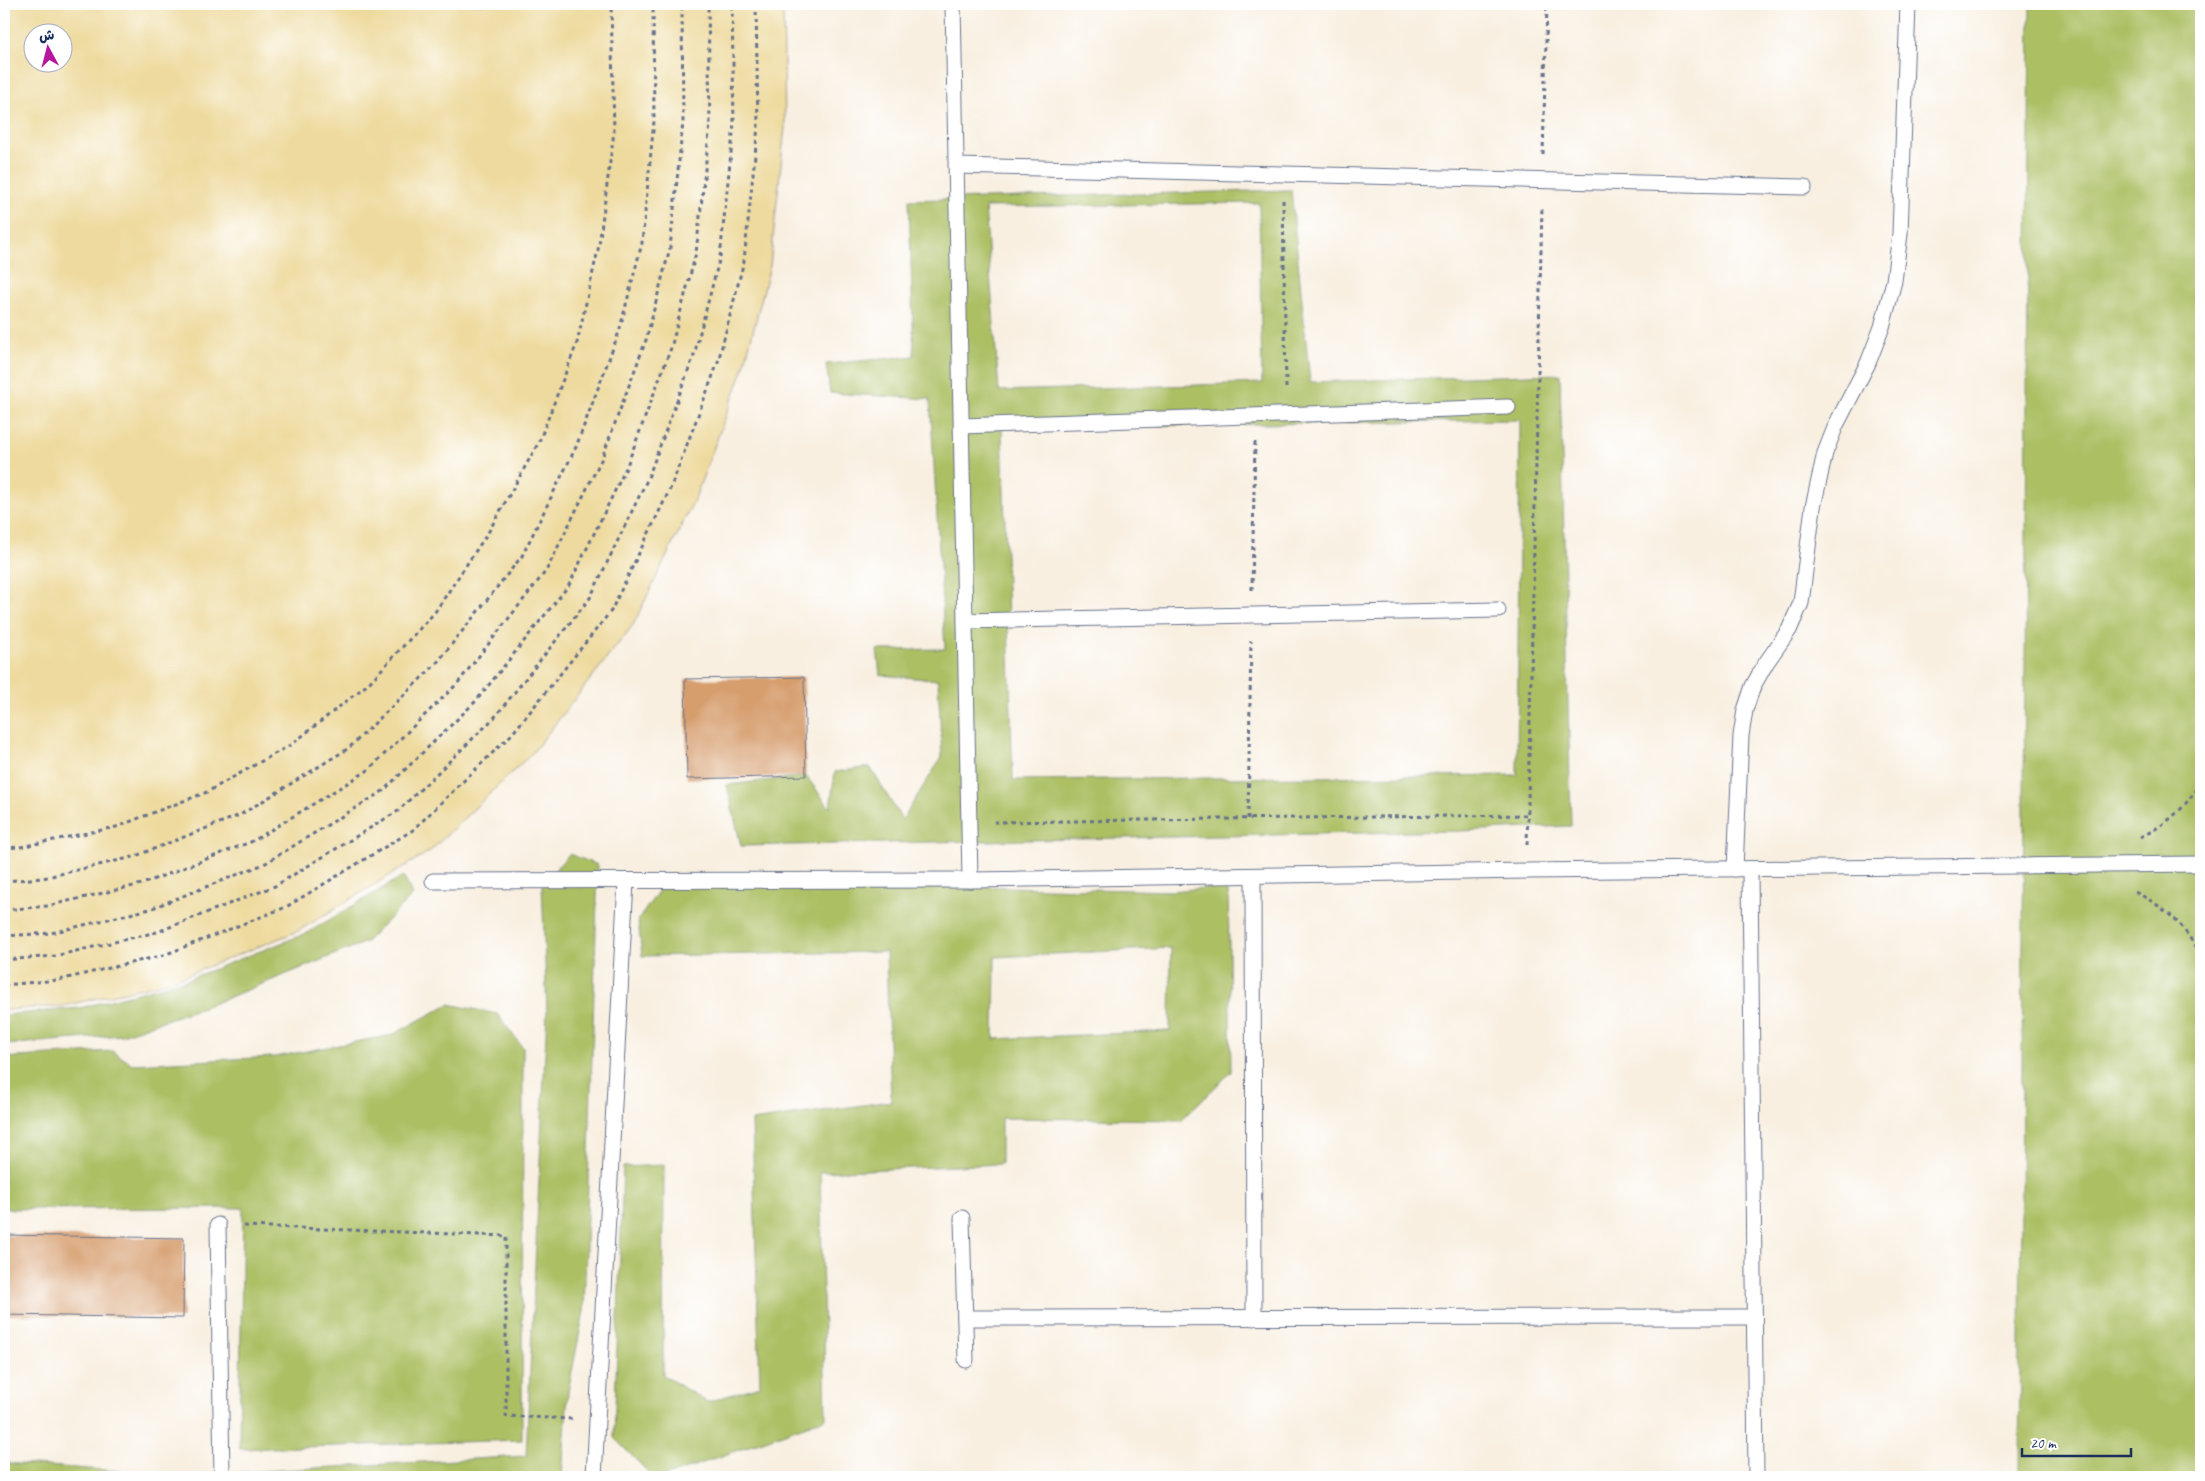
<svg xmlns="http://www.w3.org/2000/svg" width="2205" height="1481" font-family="Caveat,'Playpen Sans Arabic',sans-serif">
<rect width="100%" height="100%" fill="#fff"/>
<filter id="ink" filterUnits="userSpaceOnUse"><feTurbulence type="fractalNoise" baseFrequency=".02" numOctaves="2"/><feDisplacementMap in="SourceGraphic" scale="10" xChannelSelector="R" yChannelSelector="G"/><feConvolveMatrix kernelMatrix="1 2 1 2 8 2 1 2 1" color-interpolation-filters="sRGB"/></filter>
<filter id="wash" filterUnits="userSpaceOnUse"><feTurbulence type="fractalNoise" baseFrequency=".0096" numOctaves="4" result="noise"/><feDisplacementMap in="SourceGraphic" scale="20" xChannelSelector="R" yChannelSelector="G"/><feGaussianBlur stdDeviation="1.12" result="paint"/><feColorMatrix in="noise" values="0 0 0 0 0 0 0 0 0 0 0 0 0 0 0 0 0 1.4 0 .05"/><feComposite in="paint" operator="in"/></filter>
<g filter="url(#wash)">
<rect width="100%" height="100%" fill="#f8efe0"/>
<g fill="#acbf64" stroke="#647761" fill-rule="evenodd">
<path d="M2030 4H2201V1477H2019Z"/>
<path d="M1291 190 1310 382 1560 374 1571 826 1460 831 741 846 727 785 806 776 830 808 835 772 870 767 902 820 942 757 938 680 880 675 877 650 945 649 930 399 830 393 826 364 914 356 909 200ZM1259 203 1262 383 999 391 985 207ZM1520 420 1517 775 1013 780 1002 428Z"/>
<path d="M569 854 598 865 584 1311 568 1392 562 1477H231L230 1473 526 1456 547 1012 542 885Z"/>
<path d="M403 876 413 895 366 942 215 1003 122 1035 4 1045V1015L80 1008 186 980 307 933Z"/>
<path d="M667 879 1172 891 1228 886 1231 1072 1181 1120 1001 1118V1164L820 1172 826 1418 664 1477H653L614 1438 623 1167 664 1165 663 1375 707 1402 760 1386 752 1121 891 1101 886 952 642 956 638 920ZM1171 948 1170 1031 994 1039 995 957Z"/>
<path d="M449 1004 497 1014 523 1048 522 1440 239 1449 243 1208 4 1209V1058L112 1051 132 1064 275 1057 392 1035Z"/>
<path d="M4 1463 202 1477H4Z"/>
</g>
<path fill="#eeda9e" stroke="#84847e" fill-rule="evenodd" d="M4 4H783L785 127 770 266 743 370 695 498 633 625 533 752 430 851 298 931 172 981 63 1006 4 1010ZM32 32H62V62H32Z"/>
<g id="blocks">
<g fill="#d69d6d">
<path d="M804 677 806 776 687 779 685 679Z"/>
<path d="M4 1235 184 1238 183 1318 4 1315Z"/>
</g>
</g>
</g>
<g filter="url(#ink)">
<use href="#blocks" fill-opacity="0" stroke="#68728c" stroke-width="1"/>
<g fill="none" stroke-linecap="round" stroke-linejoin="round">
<defs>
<g id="lane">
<path d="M953 4 970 880"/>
<path d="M957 166 1804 187"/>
<path d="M962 426 1508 407"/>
<path d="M965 621 1498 610"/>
<path d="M1735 869 1741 736 1745 710 1753 686 1766 663 1789 630 1801 603 1813 507 1825 453 1836 425 1868 363 1882 327 1894 281 1900 234 1908 4"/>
<path d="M1750 869 1756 1477"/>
<path d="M1253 876 1254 1318"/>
<path d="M433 881 970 880 1527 871 2201 864"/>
<path d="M962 1218 966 1360"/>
<path d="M218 1225 222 1477"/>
<path d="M965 1318 1754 1317"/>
<path d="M594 1477 626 881"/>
</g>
</defs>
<use href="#lane" stroke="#68728c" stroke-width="17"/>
<g stroke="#68728c" stroke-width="3" stroke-dasharray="4 4" stroke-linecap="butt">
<path d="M1543 155 1547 4"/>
<path d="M1283 200 1286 388"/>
<path d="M1252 590 1255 441"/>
<path d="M1248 819 1251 641"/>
<path d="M994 822 1528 815"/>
<path d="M2140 837C2167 825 2188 806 2201 781"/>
<path d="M1527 845 1542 206"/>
<path d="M4 848 20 847 116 827 207 792 292 744 368 684 435 612 489 531 539 442 577 343 599 245 614 132 611 4"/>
<path d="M4 881 43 878 133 857 240 815 349 748 436 664 522 556 576 447 619 332 642 243 654 121 653 4"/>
<path d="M2135 892C2165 907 2188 927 2201 959"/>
<path d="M4 910 47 906 142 884 253 841 367 771 457 684 546 571 602 458 646 340 670 248 683 122 682 4"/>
<path d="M4 936 51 933 150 909 264 864 383 791 476 701 569 585 626 468 671 348 696 253 710 124 708 4"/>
<path d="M4 960 55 956 157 932 275 886 398 811 494 718 590 598 648 478 694 355 720 257 734 124 732 4"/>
<path d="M4 985 59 980 164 955 286 907 413 830 512 734 611 611 671 487 718 362 744 261 758 126 756 4"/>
<path d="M244 1226 506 1236V1416L572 1419"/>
</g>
<use href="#lane" stroke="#fff" stroke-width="15"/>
</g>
</g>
<rect width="2205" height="1481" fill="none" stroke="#fff" stroke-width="20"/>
<g transform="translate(48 48) rotate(353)"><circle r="24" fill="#ffffff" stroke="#a4acbf"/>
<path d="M0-4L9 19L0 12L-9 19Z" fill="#b5179e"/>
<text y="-8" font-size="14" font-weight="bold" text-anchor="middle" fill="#1b2f5e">ش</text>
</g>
<path d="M2022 1448v8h109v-8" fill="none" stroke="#1b2f5e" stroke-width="2.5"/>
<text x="2030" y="1448" font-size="15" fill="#1b2f5e" stroke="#ffffff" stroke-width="4" paint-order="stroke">20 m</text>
</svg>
